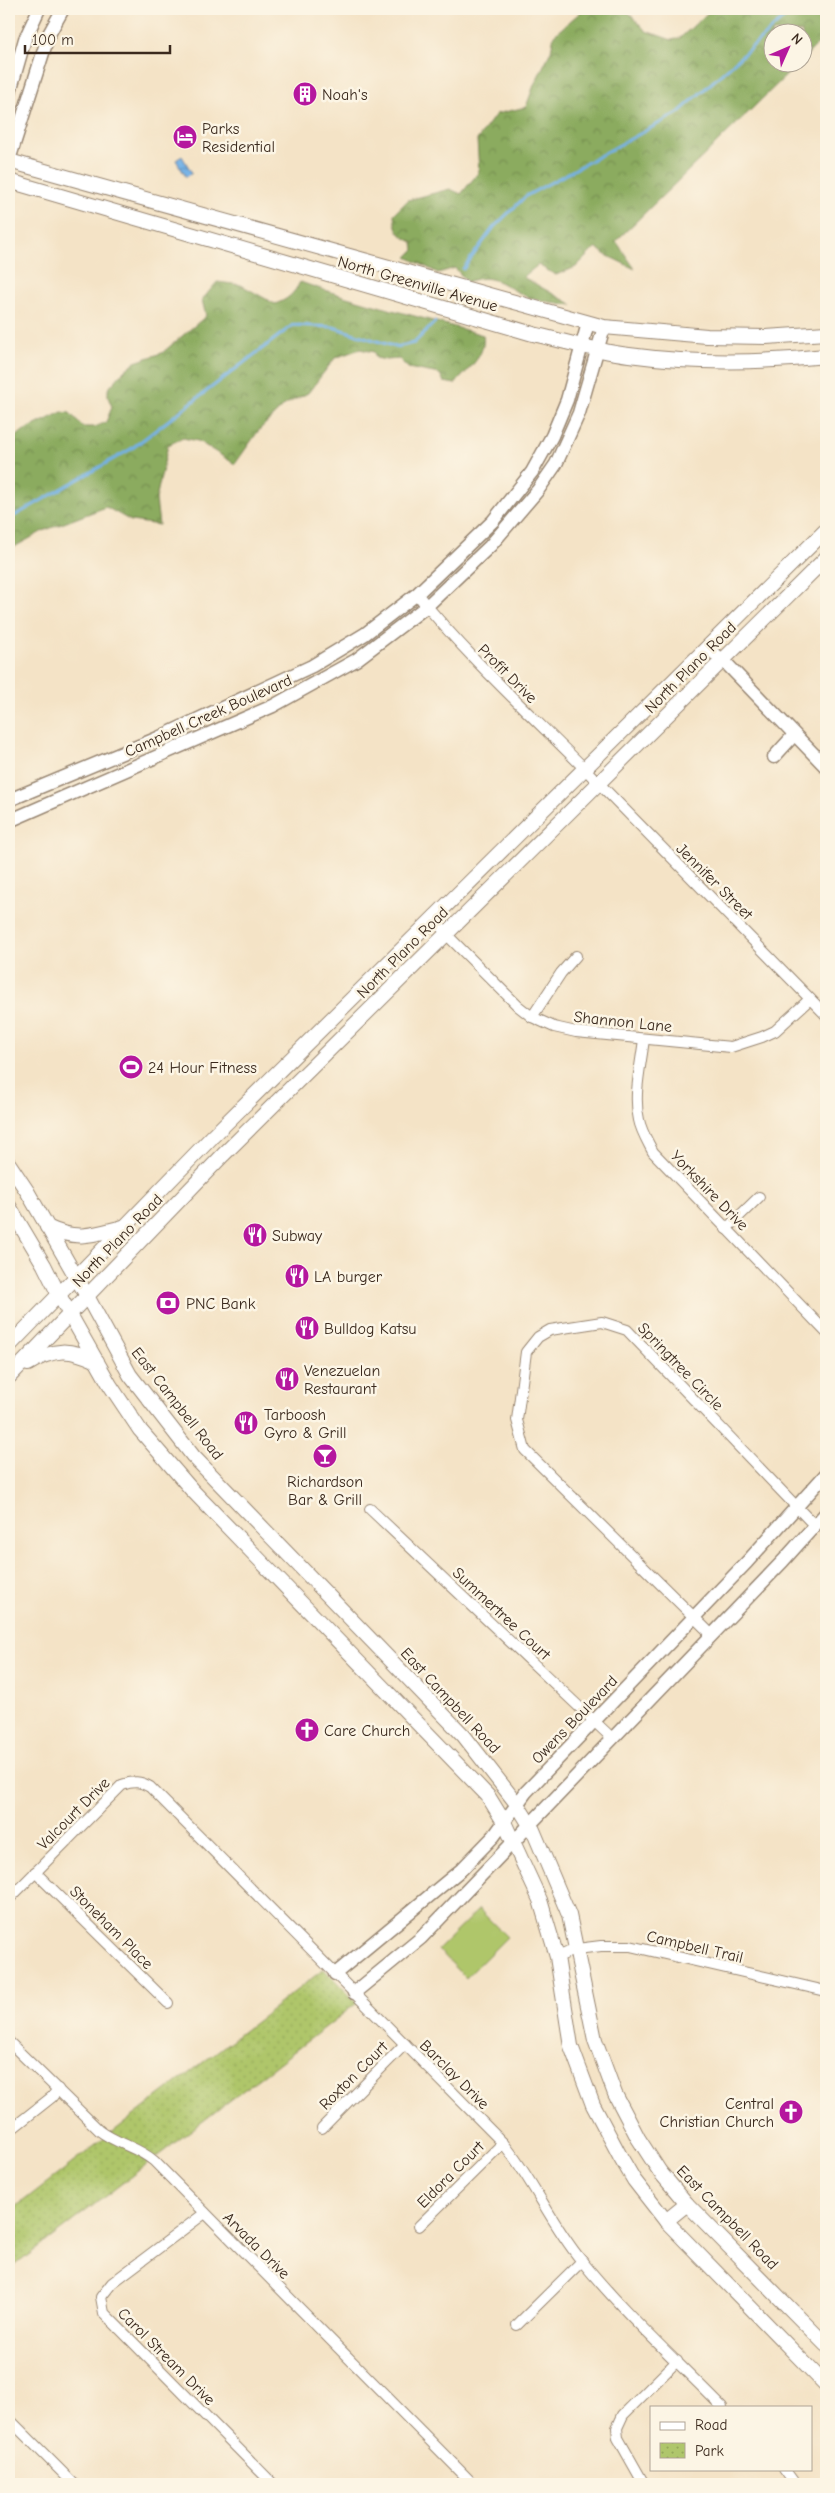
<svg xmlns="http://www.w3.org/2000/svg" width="835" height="2493" font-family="'Comic Neue',sans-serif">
<defs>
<pattern id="forest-crowns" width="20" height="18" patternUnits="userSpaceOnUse" patternTransform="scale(1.25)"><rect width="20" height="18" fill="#8bab5f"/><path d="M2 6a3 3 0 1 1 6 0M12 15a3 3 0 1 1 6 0" fill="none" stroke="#738b4e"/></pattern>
<pattern id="park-dots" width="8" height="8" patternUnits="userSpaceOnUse" patternTransform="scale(1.25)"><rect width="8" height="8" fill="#afc66b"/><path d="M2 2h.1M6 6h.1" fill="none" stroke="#97aa5c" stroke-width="1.8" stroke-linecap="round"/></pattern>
<pattern id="water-waves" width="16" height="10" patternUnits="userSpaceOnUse" patternTransform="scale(1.25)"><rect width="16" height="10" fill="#73b1e6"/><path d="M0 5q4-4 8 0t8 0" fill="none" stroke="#6090ba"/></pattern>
</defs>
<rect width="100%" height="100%" fill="#fcf5e5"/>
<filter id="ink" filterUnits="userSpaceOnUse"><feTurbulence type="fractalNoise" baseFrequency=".02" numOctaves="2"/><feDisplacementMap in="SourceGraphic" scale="10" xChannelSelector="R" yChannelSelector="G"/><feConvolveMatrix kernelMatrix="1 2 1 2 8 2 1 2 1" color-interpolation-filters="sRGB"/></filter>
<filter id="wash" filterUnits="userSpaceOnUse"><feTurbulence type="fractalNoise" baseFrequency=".0096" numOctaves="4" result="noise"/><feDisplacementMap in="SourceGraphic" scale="20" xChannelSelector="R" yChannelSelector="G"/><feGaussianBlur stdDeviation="1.12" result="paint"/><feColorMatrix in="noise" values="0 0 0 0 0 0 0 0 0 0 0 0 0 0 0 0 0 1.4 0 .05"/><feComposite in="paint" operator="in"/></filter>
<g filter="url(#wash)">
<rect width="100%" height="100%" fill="#f4e3c6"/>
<path fill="#afc66b" stroke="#757844" d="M479 1909 507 1937 466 1978 438 1949Z"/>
<g fill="url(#forest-crowns)" stroke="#636a3e">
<path d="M584 9H622L629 13 646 31 672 40 680 38 712 9H826V42L819 43 803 59 802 32H772V62L799 63 616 241 635 269 604 254 596 247 576 267 556 275 538 265 523 277 573 305C559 303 544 302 531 298 506 290 496 270 467 282L455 268 438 273 407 257 414 250 413 242C399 236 395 230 394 214L408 200 450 189 461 194 479 172 477 140 496 114 526 107 534 85 551 51 554 35Z"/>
<path d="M217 282 241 285 275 304C287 300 294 294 300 282 360 303 422 317 483 335 487 355 467 370 455 384L444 382 440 374 408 368 399 359 386 360 376 358 374 352 360 349 335 358 308 393 286 404 259 430 235 464 198 441 183 438 168 445 156 499 159 525 131 521 106 507 43 531 9 550V443L23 431 62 412 70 413 83 427H95L106 422 112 407 108 397V389L124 371 135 362 162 353 206 316 202 300Z"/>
</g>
<path fill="url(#park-dots)" stroke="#757844" d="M324 1969 357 2003 9 2270V2212Z"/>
<path fill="url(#water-waves)" stroke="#576e82" d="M182 156 192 173 186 177 176 160Z"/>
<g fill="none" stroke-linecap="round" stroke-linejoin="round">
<g stroke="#73b1e6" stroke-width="3">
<path d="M463 269 494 227 526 196 678 113 794 9"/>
<path d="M9 519 131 449 293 325 333 327 396 347 414 343 435 322"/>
</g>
</g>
</g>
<g filter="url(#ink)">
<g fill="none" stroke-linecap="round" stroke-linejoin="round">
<defs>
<g id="minor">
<path d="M417 594C467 656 525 709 582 766 663 849 744 932 826 1015"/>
<path d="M434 915 445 933 518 1006 532 1017 554 1027 576 1032 731 1047 762 1037 775 1031 810 999"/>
<path d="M532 1017 561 973 576 956"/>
<path d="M644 1039C641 1065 633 1095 639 1120 641 1131 648 1142 653 1152L826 1332"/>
<path d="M726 1229 759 1197"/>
<path d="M370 1509 613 1739"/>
<path d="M712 1635 525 1450 517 1420 526 1352 538 1337 550 1330 602 1322 627 1330 815 1526"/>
<path d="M35 1872 168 2003"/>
<path d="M9 1899 122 1785C133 1781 140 1781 150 1787L503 2143C533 2179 551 2224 581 2260 624 2313 675 2359 722 2407"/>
<path d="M557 1957 577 1949 601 1946H630L826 1991"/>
<path d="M9 2042 100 2131C117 2144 138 2147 154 2161L473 2484"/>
<path d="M322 2128 405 2044"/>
<path d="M9 2131 52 2097 58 2089"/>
<path d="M205 2213 112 2283 101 2297 104 2313 273 2484"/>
<path d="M419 2226 503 2143"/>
<path d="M517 2325 582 2261"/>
<path d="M9 2419 74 2484"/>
<path d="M784 2469 795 2484"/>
<path d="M644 2484 618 2438 617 2428 623 2415 677 2361"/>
</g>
<g id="tertiary">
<path d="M9 95 25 39 39 9"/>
<path d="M9 160 49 34 63 9"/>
<path d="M708 649 723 660 826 767"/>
<path d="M774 757 794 735"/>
<path d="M9 800 158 738 312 666 365 634 417 594 493 521 532 472 552 436 567 400 588 323"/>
<path d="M9 821 273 706 356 660 427 606 490 546 538 490 556 464 579 413 604 327"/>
<path d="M335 1974 462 1869 494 1836 526 1792 747 1562 826 1474"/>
<path d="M354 1993 421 1938 783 1561 826 1513"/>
</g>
<g id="secondary">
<path d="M9 161 604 327 707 336 766 337 826 333"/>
<path d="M9 181 533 334C564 341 597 351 629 355 695 364 761 363 826 356"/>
<path d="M9 1164 27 1191 87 1296 130 1375 193 1456 464 1736 517 1804 533 1830 569 1915 595 2040 615 2094 638 2138 660 2172 687 2204 826 2345"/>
<path d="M9 1206 44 1265 59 1295 110 1385 140 1430 192 1490 488 1796 504 1822 540 1900 557 1957 571 2046 593 2105 620 2156 634 2180 666 2221 826 2385"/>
<path d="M47 1227C78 1242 95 1234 127 1226"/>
<path d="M9 1346 212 1137 826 530"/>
<path d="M28 1364C55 1348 69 1348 97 1361"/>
<path d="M9 1377 223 1155 826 558"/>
<path d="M666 2221 687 2204"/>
</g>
</defs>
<use href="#minor" stroke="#988672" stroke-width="12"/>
<use href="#tertiary" stroke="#988672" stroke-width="15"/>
<use href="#secondary" stroke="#988672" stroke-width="16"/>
<use href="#minor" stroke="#fff" stroke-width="10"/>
<use href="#tertiary" stroke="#fff" stroke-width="12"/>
<use href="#secondary" stroke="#fff" stroke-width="14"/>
</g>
</g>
<defs>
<symbol id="building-disc" viewBox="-11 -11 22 22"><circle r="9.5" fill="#b5179e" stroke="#fcf5e5"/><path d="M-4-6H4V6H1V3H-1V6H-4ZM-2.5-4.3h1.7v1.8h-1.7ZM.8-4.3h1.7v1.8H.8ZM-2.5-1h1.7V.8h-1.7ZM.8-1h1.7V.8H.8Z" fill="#fff"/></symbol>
<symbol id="hotel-disc" viewBox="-11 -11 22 22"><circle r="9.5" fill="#b5179e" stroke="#fcf5e5"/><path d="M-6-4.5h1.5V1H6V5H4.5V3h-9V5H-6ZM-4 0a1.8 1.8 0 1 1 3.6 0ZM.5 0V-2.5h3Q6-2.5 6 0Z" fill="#fff"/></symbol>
<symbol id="stadium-disc" viewBox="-11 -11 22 22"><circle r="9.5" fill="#b5179e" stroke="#fcf5e5"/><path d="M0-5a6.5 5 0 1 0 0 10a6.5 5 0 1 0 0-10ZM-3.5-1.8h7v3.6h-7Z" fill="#fff"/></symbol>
<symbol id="restaurant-disc" viewBox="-11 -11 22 22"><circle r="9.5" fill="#b5179e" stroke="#fcf5e5"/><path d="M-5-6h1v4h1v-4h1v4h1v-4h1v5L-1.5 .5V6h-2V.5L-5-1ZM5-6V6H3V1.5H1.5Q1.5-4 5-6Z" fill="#fff"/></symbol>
<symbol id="bank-disc" viewBox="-11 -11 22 22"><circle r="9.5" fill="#b5179e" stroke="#fcf5e5"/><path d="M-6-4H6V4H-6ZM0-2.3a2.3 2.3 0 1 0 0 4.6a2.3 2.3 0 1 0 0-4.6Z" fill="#fff"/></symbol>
<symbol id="bar-disc" viewBox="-11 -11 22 22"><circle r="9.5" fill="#b5179e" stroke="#fcf5e5"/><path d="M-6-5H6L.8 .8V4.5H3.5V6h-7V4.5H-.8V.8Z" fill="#fff"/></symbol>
<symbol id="church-disc" viewBox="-11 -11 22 22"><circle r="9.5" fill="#b5179e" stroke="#fcf5e5"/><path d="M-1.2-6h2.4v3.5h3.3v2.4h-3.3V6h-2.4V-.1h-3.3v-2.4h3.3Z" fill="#fff"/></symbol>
</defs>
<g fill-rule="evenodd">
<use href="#building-disc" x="291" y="80" width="28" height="28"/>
<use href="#hotel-disc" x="171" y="123" width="28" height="28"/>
<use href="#stadium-disc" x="117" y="1053" width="28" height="28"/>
<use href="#restaurant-disc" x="241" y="1221" width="28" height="28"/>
<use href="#restaurant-disc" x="283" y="1262" width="28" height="28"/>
<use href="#bank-disc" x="154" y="1289" width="28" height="28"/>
<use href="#restaurant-disc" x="293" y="1314" width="28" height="28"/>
<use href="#restaurant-disc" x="273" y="1365" width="28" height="28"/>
<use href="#restaurant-disc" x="232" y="1409" width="28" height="28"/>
<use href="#bar-disc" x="311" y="1442" width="28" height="28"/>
<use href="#church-disc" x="293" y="1716" width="28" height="28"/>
<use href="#church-disc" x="777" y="2098" width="28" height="28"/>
</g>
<g text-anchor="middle" stroke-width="5" stroke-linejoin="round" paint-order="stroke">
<g font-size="16" fill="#3b2a1e" stroke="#fcf5e5" text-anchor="start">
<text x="322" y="100">Noah's</text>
<text x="202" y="134">Parks<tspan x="202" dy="18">Residential</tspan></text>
<text x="148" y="1073">24 Hour Fitness</text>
<text x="272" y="1241">Subway</text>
<text x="314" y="1282">LA burger</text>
<text x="186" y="1309">PNC Bank</text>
<text x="324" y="1334">Bulldog Katsu</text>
<text x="304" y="1376">Venezuelan<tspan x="304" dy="18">Restaurant</tspan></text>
<text x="264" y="1420">Tarboosh<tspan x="264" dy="18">Gyro &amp; Grill</tspan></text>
<text x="325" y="1487" text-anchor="middle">Richardson<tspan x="325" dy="18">Bar &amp; Grill</tspan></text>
<text x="324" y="1736">Care Church</text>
<text x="774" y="2109" text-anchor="end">Central<tspan x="774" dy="18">Christian Church</tspan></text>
</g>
<g font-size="16" fill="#3b2a1e" stroke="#fcf5e5">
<text transform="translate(418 283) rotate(16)" y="6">North Greenville Avenue</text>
<text transform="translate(690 667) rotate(-45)" y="6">North Plano Road</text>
<text transform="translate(508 673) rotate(45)" y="6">Profit Drive</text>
<text transform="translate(208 715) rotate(-24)" y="6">Campbell Creek Boulevard</text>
<text transform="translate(715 881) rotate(45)" y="6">Jennifer Street</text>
<text transform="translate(402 952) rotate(-45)" y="6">North Plano Road</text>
<text transform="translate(623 1021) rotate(6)" y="6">Shannon Lane</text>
<text transform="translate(710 1190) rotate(46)" y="6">Yorkshire Drive</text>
<text transform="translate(117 1240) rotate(-46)" y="6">North Plano Road</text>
<text transform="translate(681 1366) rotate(46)" y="6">Springtree Circle</text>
<text transform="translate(178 1403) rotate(52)" y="6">East Campbell Road</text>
<text transform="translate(502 1613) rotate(43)" y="6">Summertree Court</text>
<text transform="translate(451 1700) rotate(47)" y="6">East Campbell Road</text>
<text transform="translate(574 1719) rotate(-46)" y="6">Owens Boulevard</text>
<text transform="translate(73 1813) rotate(-45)" y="6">Valcourt Drive</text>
<text transform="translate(112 1927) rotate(45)" y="6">Stoneham Place</text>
<text transform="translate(695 1946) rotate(13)" y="6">Campbell Trail</text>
<text transform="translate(455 2074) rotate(45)" y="6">Barclay Drive</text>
<text transform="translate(353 2075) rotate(-45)" y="6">Roxton Court</text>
<text transform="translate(450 2174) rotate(-45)" y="6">Eldora Court</text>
<text transform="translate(728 2217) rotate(46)" y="6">East Campbell Road</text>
<text transform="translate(257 2245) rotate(45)" y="6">Arvada Drive</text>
<text transform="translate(167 2356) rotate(45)" y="6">Carol Stream Drive</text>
</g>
</g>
<rect width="835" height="2493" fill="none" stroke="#fcf5e5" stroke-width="30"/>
<rect x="650" y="2406" width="162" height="65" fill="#fcf5e5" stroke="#afa495"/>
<rect x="660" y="2422" width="25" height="8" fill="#ffffff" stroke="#afa495"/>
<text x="695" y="2430" font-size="15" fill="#3b2a1e">Road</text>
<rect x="660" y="2443" width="25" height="15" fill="url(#park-dots)" stroke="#afa495"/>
<text x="695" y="2456" font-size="15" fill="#3b2a1e">Park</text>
<g transform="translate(788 48) rotate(45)"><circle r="24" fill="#fcf5e5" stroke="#afa495"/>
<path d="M0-4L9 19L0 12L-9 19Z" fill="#b5179e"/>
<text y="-8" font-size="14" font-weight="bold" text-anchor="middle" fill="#3b2a1e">N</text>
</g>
<path d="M25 45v8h145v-8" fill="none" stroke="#3b2a1e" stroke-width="2.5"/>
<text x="32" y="45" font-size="15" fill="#3b2a1e" stroke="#fcf5e5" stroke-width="4" paint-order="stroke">100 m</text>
</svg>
